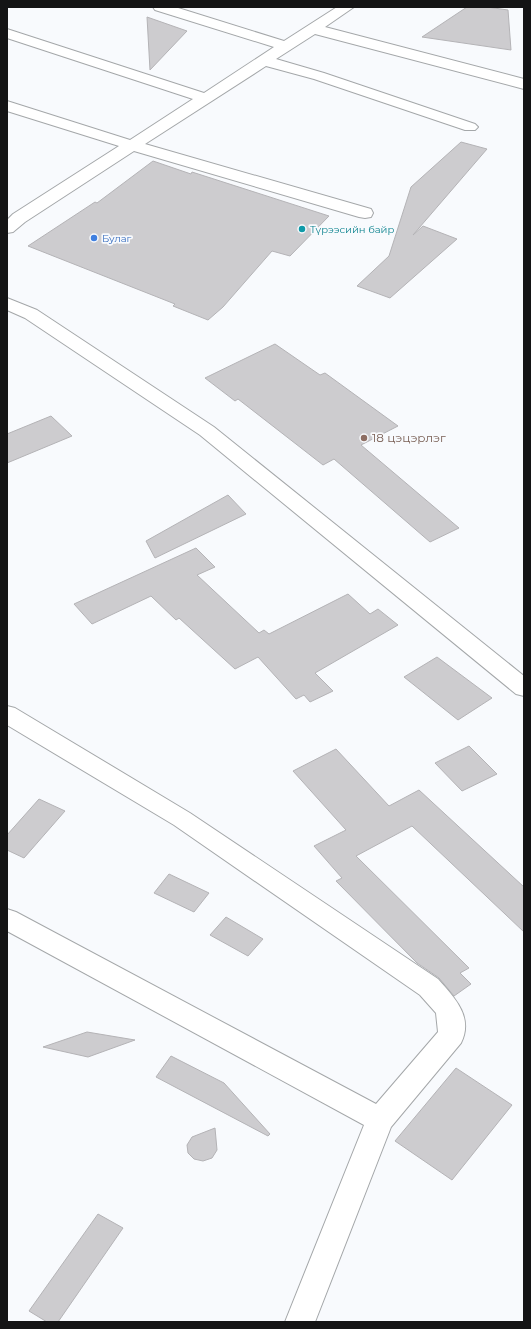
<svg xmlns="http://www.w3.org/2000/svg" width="531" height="1329" font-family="Montserrat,sans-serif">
<rect width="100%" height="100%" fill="#f8fafd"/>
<g fill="#cdcccf" stroke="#b4b3b6">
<path d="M467 7H487L508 10 511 50 422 37Z"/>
<path d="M147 17 187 31 150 70Z"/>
<path d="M461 142 487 149 413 235 423 226 457 239 390 298 357 286 389 256 411 187Z"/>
<path d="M153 161 191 174 192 172 329 216 290 256 272 251 223 307 208 320 173 306 175 304 28 246 95 202 97 203Z"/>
<path d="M275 344 320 375 325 373 398 426 361 445 459 528 430 542 334 459 323 465 238 399 235 401 205 378Z"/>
<path d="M51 416 72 436 7 463V434Z"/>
<path d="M228 495 246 514 155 558 146 541Z"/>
<path d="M196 548 215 567 197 575 259 633 264 630 269 634 348 594 370 614 378 609 398 625 315 673 333 691 310 702 304 695 296 699 258 657 235 669 179 618 176 620 151 596 92 624 74 604Z"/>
<path d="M437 657 492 698 458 720 404 677Z"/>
<path d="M469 746 497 774 462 791 435 763Z"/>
<path d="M336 749 389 806 419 790 524 887V932L412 826 356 856 469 968 460 973 471 984 454 996 439 978 417 963 336 881 342 878 314 846 346 830 293 771Z"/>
<path d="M39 799 65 811 24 858 7 850V835Z"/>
<path d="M169 874 209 893 194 912 154 893Z"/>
<path d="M226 917 263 939 248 956 210 935Z"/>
<path d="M87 1032 135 1040 88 1057 43 1047Z"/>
<path d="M171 1056 224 1083 270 1134 268 1136 156 1077Z"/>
<path d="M456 1068 512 1105 452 1180 395 1141Z"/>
<path d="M215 1128 217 1150 212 1158 203 1161 194 1159 188 1153 187 1145 192 1137Z"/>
<path d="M98 1214 123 1228 58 1322H47L29 1311Z"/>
</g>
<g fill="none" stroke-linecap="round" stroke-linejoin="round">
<defs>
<g id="minor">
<path d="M153 7H175L284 41 337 7H354L325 27 524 79V89L315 34 276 59 324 73 475 124 478 127 475 130H465L314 79 266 66 145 144 371 209 373 213 371 217 365 218 359 217 134 151 25 222 13 232 7 233V220L13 214 119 146 7 111V101L130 140 193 99 7 38V29L204 93 274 47 155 10Z"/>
<path d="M7 298 37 310 214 427 524 676V696L516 694 200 435 25 318 7 310Z"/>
<path d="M7 706 15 708 190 813 438 979C454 997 474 1017 461 1043L391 1127 315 1322H285L364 1125 7 931V909L16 912 376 1104 438 1032 436 1013 420 995 174 825 7 725Z"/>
</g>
</defs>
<use href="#minor" stroke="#a4a7a9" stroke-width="2"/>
<use href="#minor" fill="#fff" fill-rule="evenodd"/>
</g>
<circle fill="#0f9aa8" stroke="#f8fafd" stroke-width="1.5" cx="302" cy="229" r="4"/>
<circle fill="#3f7fe0" stroke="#f8fafd" stroke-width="1.5" cx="94" cy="238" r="4"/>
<circle fill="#8d6e63" stroke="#f8fafd" stroke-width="1.5" cx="364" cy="438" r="4"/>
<g text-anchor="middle" stroke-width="3.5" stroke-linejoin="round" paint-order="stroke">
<g font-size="10" fill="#0d838f" stroke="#f8fafd" text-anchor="start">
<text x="310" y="233">Түрээсийн байр</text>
</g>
<g font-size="10" fill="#366cbe" stroke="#f8fafd" text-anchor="start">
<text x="102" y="242">Булаг</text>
</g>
<g font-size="12" fill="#785e54" stroke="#f8fafd" text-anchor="start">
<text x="372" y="442">18 цэцэрлэг</text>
</g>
</g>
<rect width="531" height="1329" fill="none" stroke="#141415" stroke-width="16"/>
</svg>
